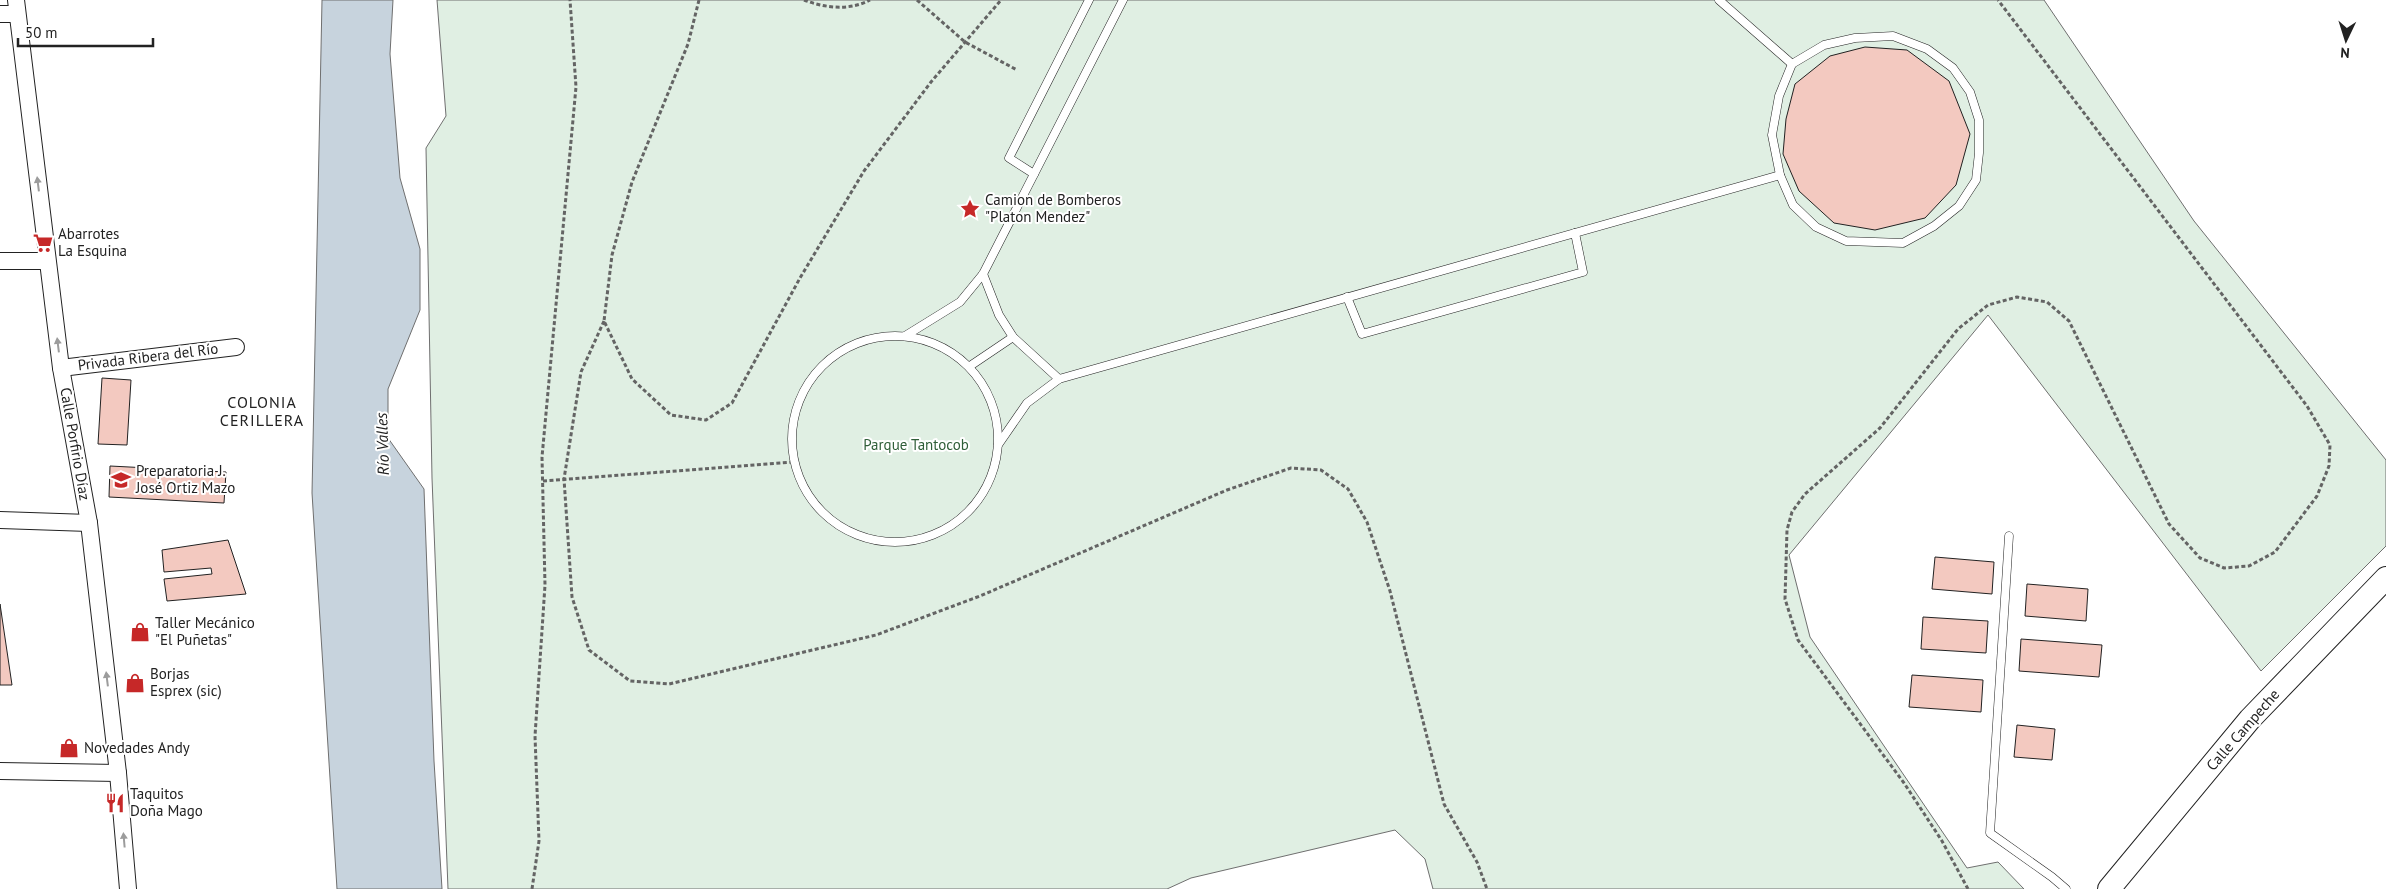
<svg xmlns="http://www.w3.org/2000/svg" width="2386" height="889" font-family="'PT Sans',sans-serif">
<rect width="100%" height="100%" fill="#fff"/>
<path fill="#e0efe3" stroke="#6f6f6f" d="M437 0H2044L2194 221 2386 460V546L2261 671 1988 315 1789 555 1810 637 1967 868 1998 862 2024 889H1433L1425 859 1395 830 1191 878 1167 889H448L432 478 426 148 446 116Z"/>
<path fill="#c7d3dd" stroke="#6f6f6f" d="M322 0H393L390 54 400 178 420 249V310L388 389V438L424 489 434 761 442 889H337L312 493Z"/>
<g fill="#f3c9c0" stroke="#222">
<path d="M1865 47 1907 50 1949 81 1970 134 1956 185 1925 218 1875 230 1834 223 1799 191 1783 154 1786 119 1795 84 1830 56Z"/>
<path d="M102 378 131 380 127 445 98 444Z"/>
<path d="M110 466 226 472 224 503 109 497Z"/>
<path d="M228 540 246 594 167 601 164 579 212 574 211 568 164 572 162 550Z"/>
<path d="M1935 557 1994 562 1992 594 1932 589Z"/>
<path d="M2027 584 2088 589 2086 621 2025 616Z"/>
<path d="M0 604 12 685H0Z"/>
<path d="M1923 617 1988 621 1986 653 1921 649Z"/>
<path d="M2021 639 2102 645 2099 677 2019 671Z"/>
<path d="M1912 675 1983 680 1981 712 1909 707Z"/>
<path d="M2017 725 2055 729 2052 760 2014 757Z"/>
</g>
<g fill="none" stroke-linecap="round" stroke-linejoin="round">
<defs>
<g id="lane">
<path d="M1719 0 1792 64"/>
<path d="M1893 36 1927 49 1953 68 1970 92 1979 120V153L1976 180 1959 206 1934 226 1903 243 1846 241 1816 227 1793 205 1780 175 1772 135 1779 96 1792 64 1824 45 1855 38Z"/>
<path d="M1034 174 1009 158 1089 0"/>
<path d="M983 274 999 315 1013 337 1059 379"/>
<path d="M1347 297 1362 334 1583 272 1575 233"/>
<path d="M905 336 960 302 983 274 1123 0"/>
<circle cx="895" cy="439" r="103"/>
<path d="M970 366 1013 337"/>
<path d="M998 445 1027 403 1059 379 1780 175"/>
<path d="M2009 536 1990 833 2052 877 2066 889"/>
</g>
<g id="street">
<path d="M16 0 61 368 89 523 118 773 128 889"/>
<path d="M0 14H17"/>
<path d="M0 261H47"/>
<path d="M61 368 236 347"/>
<path d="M0 520 89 523"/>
<path d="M0 771 118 773"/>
</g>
<path id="secondary" d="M2109 889 2250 719 2386 578"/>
</defs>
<use href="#lane" stroke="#222" stroke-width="9"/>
<use href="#street" stroke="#222" stroke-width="18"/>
<use href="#secondary" stroke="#222" stroke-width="24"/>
<g stroke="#646464" stroke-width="3" stroke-dasharray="4 2.5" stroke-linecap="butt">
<path d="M699 0 688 44 632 182 612 255 604 321 632 379 671 415 706 420 732 403 800 278 864 171 931 82 1001 0"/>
<path d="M804 0C825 8 849 11 870 0"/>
<path d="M917 0 965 42 1017 70"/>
<path d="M604 321 581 372 564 479 572 597 589 650 630 681 669 684 876 635 980 596 1227 490 1291 468 1321 470 1348 489 1367 522 1390 591 1444 804 1477 862 1487 889"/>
<path d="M543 481 794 462"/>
<path d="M532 889 539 841 535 736 545 585 542 457 576 87 570 0"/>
<path d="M1968 889 1942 841 1904 783 1798 640 1785 599 1787 530 1792 512 1805 494 1880 428 1958 329 1988 305 2017 297 2047 302 2069 321 2169 524 2200 558 2224 568 2249 566 2275 552 2317 496 2329 466 2330 445 2307 406 1998 0"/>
</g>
<use href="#lane" stroke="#fff" stroke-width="8"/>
<use href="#street" stroke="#fff" stroke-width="16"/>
<use href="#secondary" stroke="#fff" stroke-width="22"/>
</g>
<defs><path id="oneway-solid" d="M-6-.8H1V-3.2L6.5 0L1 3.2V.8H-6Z" transform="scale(1.25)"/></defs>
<g fill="#9c9c9c">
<use href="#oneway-solid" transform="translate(38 184) rotate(-97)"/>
<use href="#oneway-solid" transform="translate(58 345) rotate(-97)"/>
<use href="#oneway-solid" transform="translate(107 679) rotate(-97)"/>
<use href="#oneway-solid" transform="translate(124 840) rotate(-95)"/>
</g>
<defs>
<symbol id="sight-bare" viewBox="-9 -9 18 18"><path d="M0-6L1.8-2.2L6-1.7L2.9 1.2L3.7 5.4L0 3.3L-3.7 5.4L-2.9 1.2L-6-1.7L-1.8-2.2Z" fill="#c62828" stroke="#fff" stroke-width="2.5" paint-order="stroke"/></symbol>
<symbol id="supermarket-bare" viewBox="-9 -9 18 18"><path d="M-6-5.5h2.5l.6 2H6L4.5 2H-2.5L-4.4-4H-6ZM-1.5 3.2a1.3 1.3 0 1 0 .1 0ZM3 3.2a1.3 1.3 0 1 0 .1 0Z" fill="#c62828" stroke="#fff" stroke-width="2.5" paint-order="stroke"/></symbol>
<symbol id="university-bare" viewBox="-9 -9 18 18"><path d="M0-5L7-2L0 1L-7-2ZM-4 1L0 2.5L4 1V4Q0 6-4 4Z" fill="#c62828" stroke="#fff" stroke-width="2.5" paint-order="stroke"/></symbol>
<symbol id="shop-bare" viewBox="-9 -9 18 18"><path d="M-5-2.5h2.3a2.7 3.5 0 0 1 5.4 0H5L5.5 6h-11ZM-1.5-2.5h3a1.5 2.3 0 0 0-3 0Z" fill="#c62828" stroke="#fff" stroke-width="2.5" paint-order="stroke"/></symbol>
<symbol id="restaurant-bare" viewBox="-9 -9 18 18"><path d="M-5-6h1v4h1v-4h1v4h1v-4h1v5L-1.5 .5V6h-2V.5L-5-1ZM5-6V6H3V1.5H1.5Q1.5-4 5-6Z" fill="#c62828" stroke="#fff" stroke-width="2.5" paint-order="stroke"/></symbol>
</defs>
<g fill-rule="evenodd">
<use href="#sight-bare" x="956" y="195" width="28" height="28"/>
<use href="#supermarket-bare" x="29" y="229" width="28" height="28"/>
<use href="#university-bare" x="107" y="466" width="28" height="28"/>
<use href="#shop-bare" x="126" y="618" width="28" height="28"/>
<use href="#shop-bare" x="121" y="669" width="28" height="28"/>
<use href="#shop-bare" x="55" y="734" width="28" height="28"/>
<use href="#restaurant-bare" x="101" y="789" width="28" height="28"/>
</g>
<g text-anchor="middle" stroke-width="4" stroke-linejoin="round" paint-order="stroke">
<g font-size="15" fill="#222" stroke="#fff" text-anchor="start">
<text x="985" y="205">Camion de Bomberos<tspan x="985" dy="17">"Platon Mendez"</tspan></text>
<text x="58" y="239">Abarrotes<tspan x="58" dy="17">La Esquina</tspan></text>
<text x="136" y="476">Preparatoria J.<tspan x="136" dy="17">José Ortiz Mazo</tspan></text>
<text x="155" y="628">Taller Mecánico<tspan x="155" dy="17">"El Puñetas"</tspan></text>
<text x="150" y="679">Borjas<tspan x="150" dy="17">Esprex (sic)</tspan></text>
<text x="84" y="753">Novedades Andy</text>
<text x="130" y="799">Taquitos<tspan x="130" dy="17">Doña Mago</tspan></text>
</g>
<g font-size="15" fill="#222" stroke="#fff">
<text transform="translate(148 357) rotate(-7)" y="5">Privada Ribera del Río</text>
<text transform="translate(75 444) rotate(80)" y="5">Calle Porfirio Díaz</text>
<text transform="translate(2243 730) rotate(-49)" y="5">Calle Campeche</text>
</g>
<g font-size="15" fill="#2f5e38" stroke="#fff">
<text x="916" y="450">Parque Tantocob</text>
</g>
<g font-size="16" letter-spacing="1" fill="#222" stroke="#fff">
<text x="262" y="408">COLONIA<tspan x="262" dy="18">CERILLERA</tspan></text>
</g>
<g font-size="16" font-style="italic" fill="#222" stroke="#fff">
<text transform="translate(382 444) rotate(-92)" y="6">Río Valles</text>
</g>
</g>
<g transform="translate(2346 40) rotate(184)" stroke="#ffffff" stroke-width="4" paint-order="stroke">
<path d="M0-4L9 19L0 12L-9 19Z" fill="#222222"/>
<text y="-8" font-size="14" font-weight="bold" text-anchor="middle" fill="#222222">N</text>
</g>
<path d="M18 38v8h135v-8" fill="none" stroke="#222222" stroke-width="2.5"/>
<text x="25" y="38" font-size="15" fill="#222222" stroke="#ffffff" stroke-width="4" paint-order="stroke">50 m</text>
</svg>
